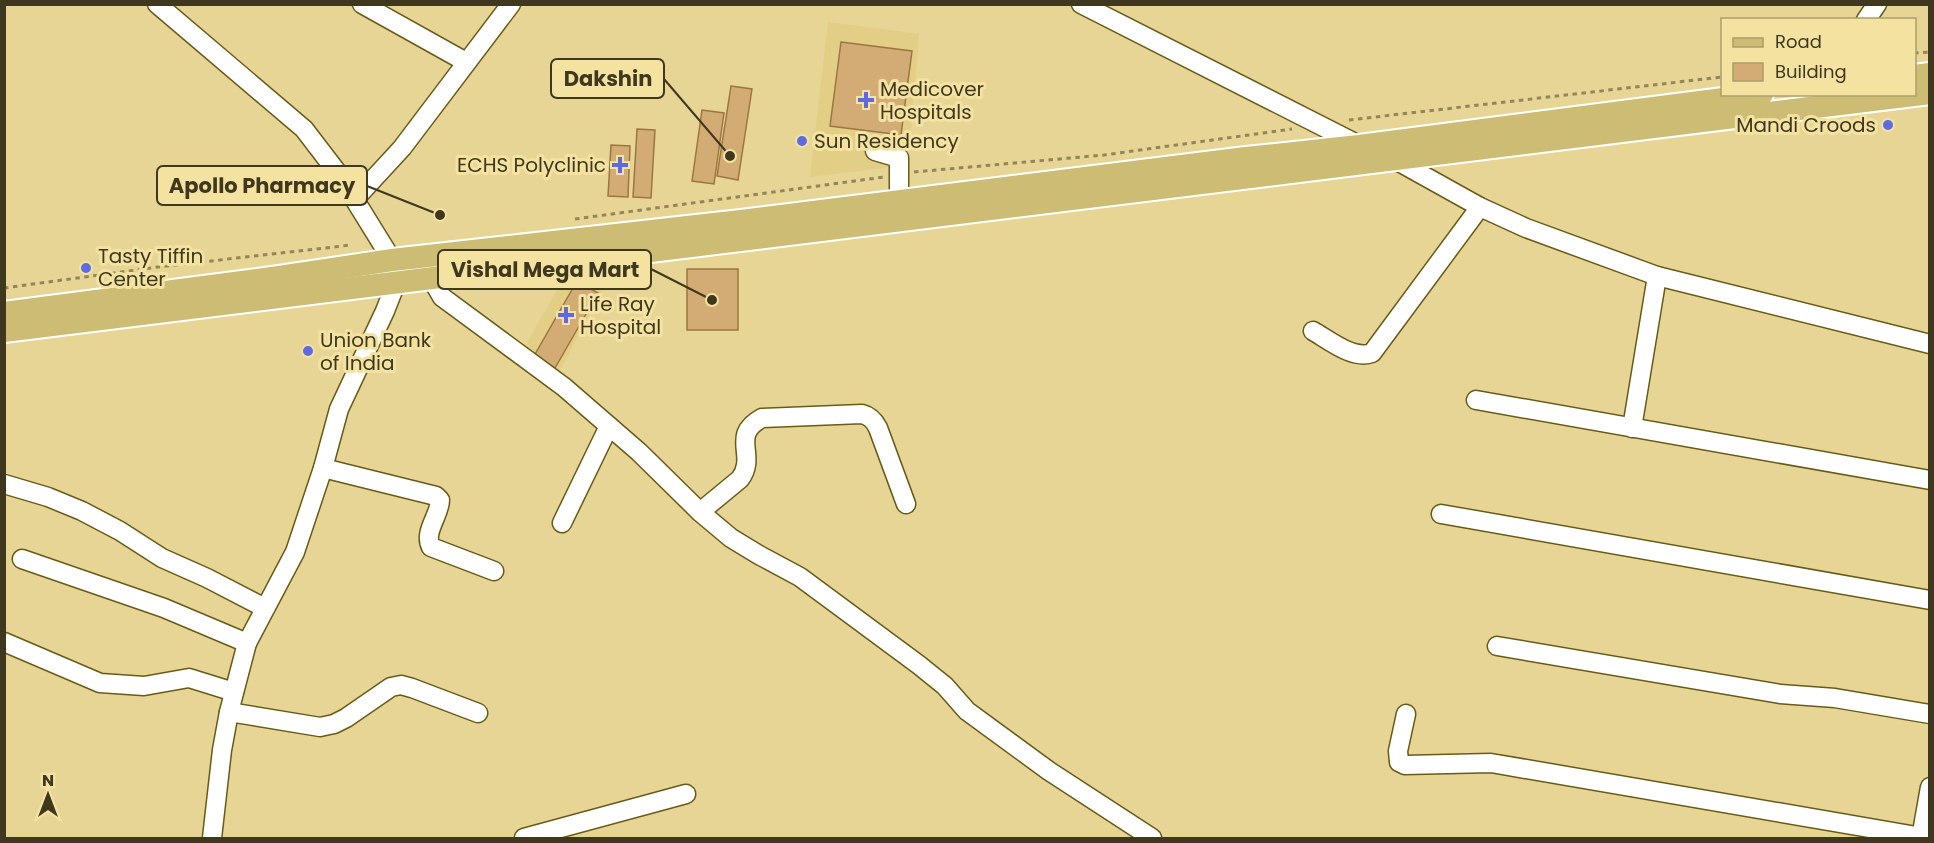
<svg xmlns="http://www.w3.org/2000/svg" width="1934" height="843" font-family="Poppins,sans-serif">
<rect width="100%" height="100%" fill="#e6d594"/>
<g fill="#e2ce85">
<path d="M828 22 919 34 908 165 810 177Z"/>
<path d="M611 274 558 374 523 350 562 281Z"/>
</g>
<g fill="#d3ab74" stroke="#9c7741" stroke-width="1.5">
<path d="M841 42 912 51 901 135 830 126Z"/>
<path d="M731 86 752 89 738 180 717 176Z"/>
<path d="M702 110 724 113 714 184 692 181Z"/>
<path d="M637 129 655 130 651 198 633 197Z"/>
<path d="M611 145 630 146 628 197 608 196Z"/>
<rect x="687" y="269" width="51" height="61"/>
<path d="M577 281 598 293 555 368 534 356Z"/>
</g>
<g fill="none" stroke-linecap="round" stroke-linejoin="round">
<defs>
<g id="minor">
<path d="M157 4 304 129 340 176 392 260 396 283 385 311 339 409 323 468 295 552 247 643 229 712 222 750 212 838"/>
<path d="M362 4 466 62"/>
<path d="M1081 4 1363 147"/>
<path d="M1866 20 1877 4"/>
<path d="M875 151 899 158V201"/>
<path d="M1392 158 1480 207 1526 228 1657 276 1930 344"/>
<path d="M355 199 402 148 511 4"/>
<path d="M431 278 442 297 564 387 639 452 700 512 731 538 759 555 800 577 919 665 945 686 967 711 1049 771 1152 838"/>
<path d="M1313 331C1329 340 1353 360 1372 353L1480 207"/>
<path d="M1476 400 1930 480"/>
<path d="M1632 428 1657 276"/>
<path d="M323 468 436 496 440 500C440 515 423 532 431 547L494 571"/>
<path d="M4 484 48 497 82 511 120 531 162 558 207 578 265 608"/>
<path d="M700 512 740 479C758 455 729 436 762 418L862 414C870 416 874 420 878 428L906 504"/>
<path d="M1441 514 1930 600"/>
<path d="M562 523 609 426"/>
<path d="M22 559 164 608 247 643"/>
<path d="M4 642 100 683 144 686 189 678 234 692"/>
<path d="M1497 646 1780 694 1835 698 1930 714"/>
<path d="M229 712 320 727 334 724 346 718 391 687 401 685 412 688 478 713"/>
<path d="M1406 714 1398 751 1399 762 1405 765 1491 763 1928 838"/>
<path d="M524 838 686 794"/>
<path d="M1921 838 1930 787"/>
</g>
<g id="major">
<path d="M1914 76 1930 74"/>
<path d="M4 313 279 277 392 260 741 221 1246 158 1359 146 1762 94"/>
<path d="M4 331 1930 93"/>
</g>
</defs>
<use href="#minor" stroke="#6a5a18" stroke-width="21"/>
<use href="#major" stroke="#fff" stroke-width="26"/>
<g stroke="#938759" stroke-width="3" stroke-dasharray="4.5 4.5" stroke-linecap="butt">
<path d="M1914 53 1930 52"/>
<path d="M1349 120 1722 77"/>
<path d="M914 172 1104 155 1292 129"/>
<path d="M575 219 884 177"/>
<path d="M4 288 158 267 351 245"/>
</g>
<use href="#minor" stroke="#fff" stroke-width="18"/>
<use href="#major" stroke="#ccbc74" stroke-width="22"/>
</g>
<g fill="#5d6ae2" stroke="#f4e2a1" stroke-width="2">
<path d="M863 91h6v6h6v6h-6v6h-6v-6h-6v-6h6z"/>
<circle cx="1888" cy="125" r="6"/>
<circle cx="802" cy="141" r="6"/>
<path d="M617 156h6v6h6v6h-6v6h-6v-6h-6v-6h6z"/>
<circle cx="86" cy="268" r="6"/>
<path d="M563 306h6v6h6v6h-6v6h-6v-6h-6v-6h6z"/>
<circle cx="308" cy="351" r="6"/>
</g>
<g text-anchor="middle" stroke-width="6" stroke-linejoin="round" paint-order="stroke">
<g font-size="20" fill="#3f381e" stroke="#f4e2a1" text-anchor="start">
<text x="880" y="96">Medicover<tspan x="880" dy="23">Hospitals</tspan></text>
<text x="1876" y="132" text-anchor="end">Mandi Croods</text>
<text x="814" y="148">Sun Residency</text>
<text x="606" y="172" text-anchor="end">ECHS Polyclinic</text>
<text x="98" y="263">Tasty Tiffin<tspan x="98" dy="23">Center</tspan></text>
<text x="580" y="311">Life Ray<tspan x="580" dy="23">Hospital</tspan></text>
<text x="320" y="347">Union Bank<tspan x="320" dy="23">of India</tspan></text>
</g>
</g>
<path fill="none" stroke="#3f381e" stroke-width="2" d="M730 156L664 79M440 215L367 186M712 300L651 269"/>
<g fill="#3f381e" stroke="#f4e2a1" stroke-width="2">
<circle cx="730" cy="156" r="6"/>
<circle cx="440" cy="215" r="6"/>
<circle cx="712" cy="300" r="6"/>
</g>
<g fill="#f4e2a1" stroke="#3f381e" stroke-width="2">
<rect x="551" y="59" width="113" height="39" rx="6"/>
<rect x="157" y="166" width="210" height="39" rx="6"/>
<rect x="438" y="250" width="213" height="39" rx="6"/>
</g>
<g font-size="21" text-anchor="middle" font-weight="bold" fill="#3f381e">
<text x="608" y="86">Dakshin</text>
<text x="262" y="193">Apollo Pharmacy</text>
<text x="545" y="277">Vishal Mega Mart</text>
</g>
<rect width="1934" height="843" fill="none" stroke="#3f381e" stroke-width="12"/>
<rect x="1721" y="18" width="195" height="78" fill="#f4e2a1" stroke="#ac9e6d" stroke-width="1.5"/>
<rect x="1733" y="38" width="30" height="9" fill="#ccbc74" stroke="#ac9e6d" stroke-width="1.5"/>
<text x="1775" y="48" font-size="18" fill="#3f381e">Road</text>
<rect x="1733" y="63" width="30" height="18" fill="#d3ab74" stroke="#ac9e6d" stroke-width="1.5"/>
<text x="1775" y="78" font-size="18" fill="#3f381e">Building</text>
<g transform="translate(48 795)" stroke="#f4e2a1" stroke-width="4.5" paint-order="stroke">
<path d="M0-4.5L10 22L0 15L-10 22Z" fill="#3f381e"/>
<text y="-9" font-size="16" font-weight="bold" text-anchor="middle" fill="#3f381e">N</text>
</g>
</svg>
